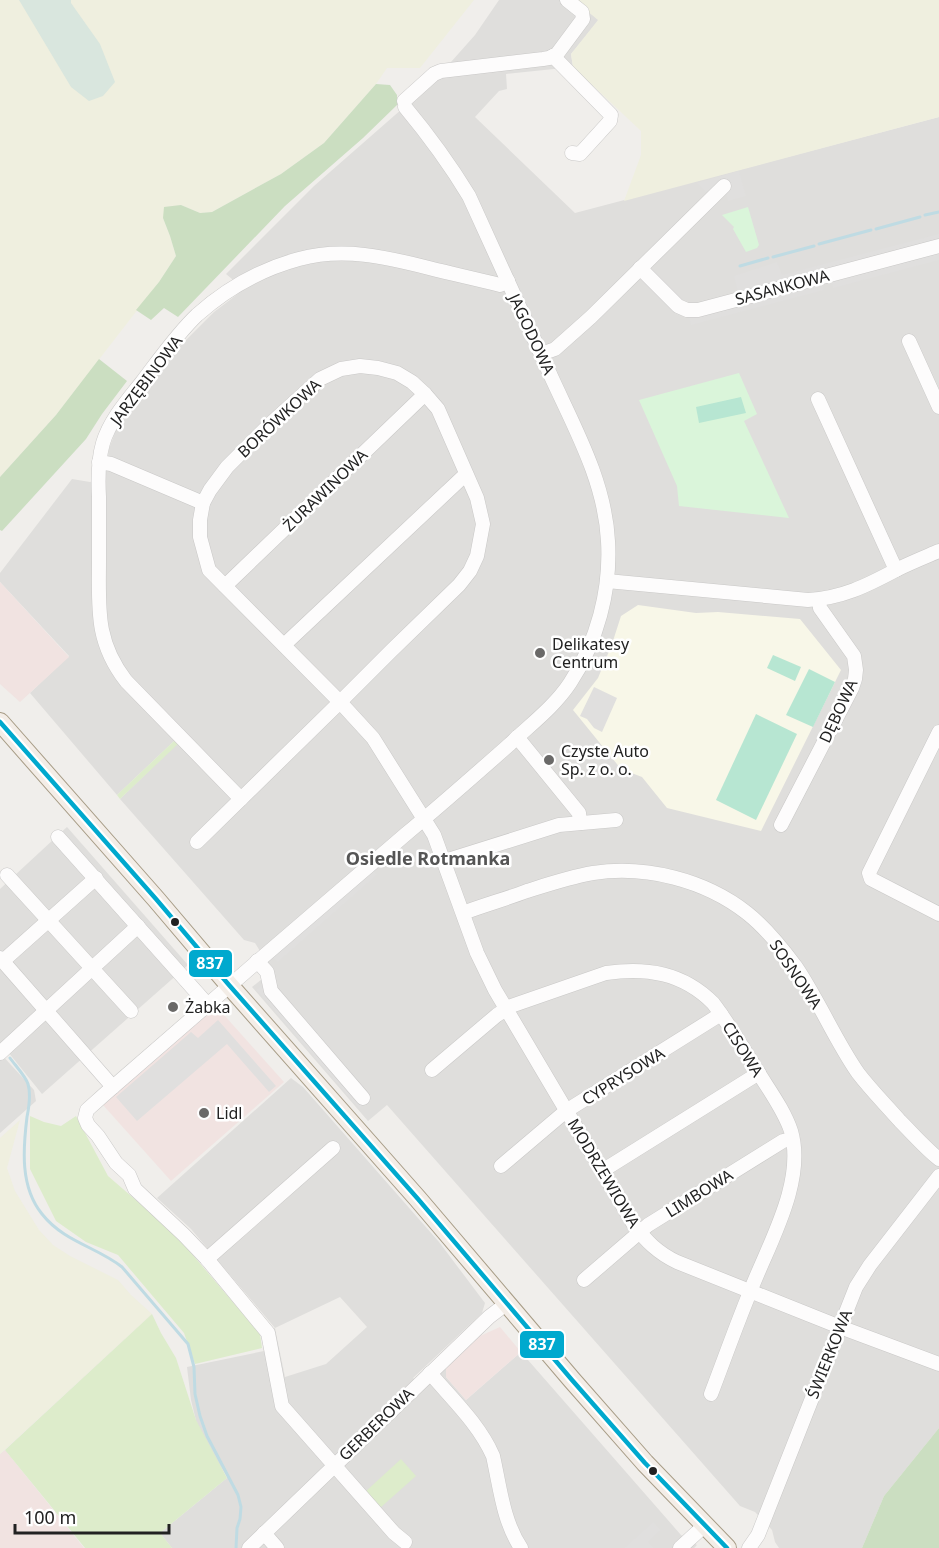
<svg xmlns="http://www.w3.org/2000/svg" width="939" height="1548" font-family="'Noto Sans',sans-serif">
<rect width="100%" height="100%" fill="#f0eeeb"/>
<g fill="#dfdedc">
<path d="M499 0H574L599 20 571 54 573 67 506 74 507 89 499 91 475 117 575 213 939 117V1428L884 1496 862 1548H779L775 1542 772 1530 755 1512 740 1506 387 1105 368 1121 252 987 273 970 268 964 255 943 244 940 120 799 177 744 174 741 117 795 30 693 69 656 0 582V573L72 479 90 482 105 477 109 449 116 430 175 351 214 312 239 293 232 279 226 274 314 186 435 80 475 35Z"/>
<path d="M67 827 188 965 42 1094 0 1042V889Z"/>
<path d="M0 1053 34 1090 36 1101 0 1133Z"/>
<path d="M291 1078 303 1087 439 1242 485 1303 482 1313 413 1378 424 1389 446 1368V1377L466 1400 521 1352 681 1535 697 1545 694 1548H172L160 1533 227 1478 226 1475 199 1433 191 1400 187 1367 264 1351 262 1333 275 1328 285 1377 326 1364 367 1327 340 1297 275 1328 191 1229 157 1198Z"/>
</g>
<g fill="#f1e3e1">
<path d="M0 582 69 657 20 702 0 684Z"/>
<path d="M216 1006 284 1082 171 1181 103 1105Z"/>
<path d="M500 1327 521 1352 466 1400 446 1377V1368L480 1336Z"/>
<path d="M5 1450 84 1548H0V1454Z"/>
</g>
<path fill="#f8f7e8" d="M638 605 696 613 718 612 800 619 841 670 761 831 667 808 642 777 621 769 573 710 598 678 612 644 621 616Z"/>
<g fill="#efefdf">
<path d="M0 0H474L420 68H387L376 84 324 143 281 174 212 212 200 213 181 205 163 218 170 236 176 256 159 282 56 415 0 477Z"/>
<path d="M574 0H939V117L624 201 641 155V131L573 67 571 54 598 20Z"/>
<path d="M20 1120 7 1168 15 1191 39 1230 53 1245 70 1256 118 1280 131 1295 152 1314 0 1454V1138Z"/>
</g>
<g fill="#ddeccb">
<path d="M174 741 178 744 120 799 117 795Z"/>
<path d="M30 1116 44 1122 61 1126 76 1116 108 1176 175 1234 260 1334 262 1348 195 1364 184 1333 118 1255 86 1242 56 1221 30 1169Z"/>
<path d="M152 1314 161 1333 176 1358 196 1420 227 1478 160 1533 172 1548H85L5 1450Z"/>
<path d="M401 1459 416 1476 380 1508 365 1492Z"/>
</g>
<g fill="#cbdec1">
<path d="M376 84 390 85 397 95V105L363 138 285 206 178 317 164 308 151 320 136 310 159 282 176 256 170 236 163 218 164 207 181 205 200 213 212 212 281 174 324 143Z"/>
<path d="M99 359 127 381 102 414 86 439 2 531 0 530V477L56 415Z"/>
<path d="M939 1428V1548H862L884 1496Z"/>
</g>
<path fill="#d9e6de" d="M19 0H71V3L100 44 115 82 103 96 89 101 71 87Z"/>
<g fill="#daf5da">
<path d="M748 207 759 245 757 248 746 252 733 229 734 227 722 215Z"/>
<path d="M739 373 757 414 744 421 789 518 679 506 677 486 639 400Z"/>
</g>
<g fill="#b7e6d2">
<path d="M741 397 746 413 699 423 696 407Z"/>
<path d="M773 655 801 667 795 681 767 668Z"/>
<path d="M809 669 835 682 813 727 786 715Z"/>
<path d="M756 714 797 734 756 820 716 800Z"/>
</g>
<g fill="#e0dfde">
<path d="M739 171 746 196 728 201 724 185 705 192 697 183Z"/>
<path d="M939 234V239L738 292 734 276 777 262 782 275Z"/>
<path d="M939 253V260L833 288 831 281Z"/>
<path d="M822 282 824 290 691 325 689 317Z"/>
<path d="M594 687 617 698 602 732 594 728 587 719 580 716Z"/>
<path d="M372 870 377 875 278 962 272 956Z"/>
<path d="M269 978 371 1098 359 1109 256 990Z"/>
<path d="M218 1020 276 1086 269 1092 227 1044 137 1121 116 1097 191 1032 198 1038Z"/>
<path d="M653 1522 661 1530 648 1542 654 1548H624Z"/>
</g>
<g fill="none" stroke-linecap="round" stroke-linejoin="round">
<g stroke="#bfdbe3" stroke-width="3">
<path d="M925 215 939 212"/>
<path d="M876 229 920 217"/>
<path d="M819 244 871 230"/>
<path d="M773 257 814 246"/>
<path d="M740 266 768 258"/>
<path d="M10 1058C15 1065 26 1077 28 1084 31 1094 29 1107 27 1117 23 1149 20 1187 42 1214 64 1242 97 1247 122 1267L188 1344 194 1367 195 1394 200 1416 207 1436 238 1495 241 1507 240 1519 237 1528 236 1548"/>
</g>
<defs>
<g id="minor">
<path d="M553 56 611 115 610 121 580 154 572 153"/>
<path d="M404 101 434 74 441 71 543 59 549 58 557 54 583 19 582 12 567 0"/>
<path d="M405 107C430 137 449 163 469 196 496 256 523 315 550 374 574 427 605 481 608 541 611 590 597 642 570 683 554 707 531 724 510 744 476 774 441 805 406 834 305 920 206 1006 106 1093L87 1110 85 1118 88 1125 98 1136 116 1163 129 1175 135 1189 184 1235 207 1259 268 1333 282 1406 394 1533 405 1542"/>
<path d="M640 268 678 306 687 310H698L939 246"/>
<path d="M909 341 939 407"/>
<path d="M541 354 555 349 591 317 724 186"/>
<path d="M818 399 896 570"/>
<path d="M99 462 111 464 203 503"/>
<path d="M607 581 808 600C842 598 866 586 896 570 910 563 925 557 939 551"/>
<path d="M225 586 425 394"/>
<path d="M284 645 466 474"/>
<path d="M939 732 869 873 871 879 939 914"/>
<path d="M517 737 579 813 580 823"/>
<path d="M241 799 126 681C95 641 99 608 99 560 99 539 99 518 99 497 98 479 98 460 103 443 110 420 127 401 142 382 159 360 176 335 197 315 226 289 262 269 299 259 343 247 386 257 429 268 453 274 476 279 500 285L508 281"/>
<path d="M781 825 852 688 855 679 856 670 854 656 820 608 819 600"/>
<path d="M58 837 207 1004"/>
<path d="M197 842 340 702 392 650 459 585 470 571 477 556 483 524 477 498 438 409 425 394 412 382 397 373 378 368 360 366 341 369 320 379 268 426 227 467 210 490 203 503 200 520V537L209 570 340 702 373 738 434 835 477 953 495 990 634 1225C646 1241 658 1253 677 1262L840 1327 939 1364"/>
<path d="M445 861 559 825 616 820"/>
<path d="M7 875 131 1011"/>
<path d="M463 913C484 905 506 899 527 891 549 884 570 877 593 873 646 865 705 880 747 913 766 928 782 948 796 967 819 1001 835 1040 858 1073 871 1090 886 1105 900 1121 913 1134 925 1148 939 1159"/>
<path d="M0 958 113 1087"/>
<path d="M3 961 96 878"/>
<path d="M257 961 267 972 271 991 363 1098"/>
<path d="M0 1053 138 926"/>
<path d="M432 1070 497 1015 511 1006 606 973C647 967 683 973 713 1003 729 1024 743 1048 758 1072 769 1090 784 1110 791 1131 806 1182 768 1245 750 1292 736 1326 724 1360 711 1394"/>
<path d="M501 1166 566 1111 721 1014"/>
<path d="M602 1171 759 1073"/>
<path d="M207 1259 333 1148"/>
<path d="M584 1280 648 1225 783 1141 792 1139"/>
<path d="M430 1373C452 1399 479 1424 493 1456 500 1487 503 1521 521 1548"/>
<path d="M264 1533 277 1548"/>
<path d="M249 1548 489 1317 506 1304"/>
<path d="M680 1548 705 1525"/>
<path d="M749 1548 758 1535 856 1287 870 1265 939 1176"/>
</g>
<path id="major" d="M0 722 156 899 229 985 418 1199 572 1380 645 1463 727 1548"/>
</defs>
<use href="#minor" stroke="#c9c8c7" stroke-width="15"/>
<use href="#major" stroke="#a79c86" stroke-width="20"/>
<use href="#minor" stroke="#fdfcfc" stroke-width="14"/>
<use href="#major" stroke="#f3ede7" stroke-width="18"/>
<defs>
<path id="bus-1" d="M0 722 156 899 229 985 418 1199 572 1380 645 1463 727 1548"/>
</defs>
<use href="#bus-1" stroke="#fff" stroke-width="9"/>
<use href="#bus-1" stroke="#00a9ce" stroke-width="4.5"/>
</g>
<g fill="#6a6968" stroke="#fff" stroke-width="2">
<circle cx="540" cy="653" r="6"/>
<circle cx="549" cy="760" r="6"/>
<circle cx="173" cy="1007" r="6"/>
<circle cx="204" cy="1113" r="6"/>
</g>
<g fill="#222" stroke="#fff" stroke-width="2">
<circle cx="175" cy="922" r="5"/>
<circle cx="653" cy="1471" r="5"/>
</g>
<g text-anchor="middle" stroke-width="5" stroke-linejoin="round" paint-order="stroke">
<g font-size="16" fill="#222" stroke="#fff">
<text transform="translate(782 287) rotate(-15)" y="6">SASANKOWA</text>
<text transform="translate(532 334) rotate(65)" y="6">JAGODOWA</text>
<text transform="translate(146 380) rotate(-53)" y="6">JARZĘBINOWA</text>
<text transform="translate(279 418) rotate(-43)" y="6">BORÓWKOWA</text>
<text transform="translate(325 490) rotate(-44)" y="6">ŻURAWINOWA</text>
<text transform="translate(838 711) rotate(-65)" y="6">DĘBOWA</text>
<text transform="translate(796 974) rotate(56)" y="6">SOSNOWA</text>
<text transform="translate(743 1049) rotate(58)" y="6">CISOWA</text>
<text transform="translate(623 1076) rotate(-32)" y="6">CYPRYSOWA</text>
<text transform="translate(604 1173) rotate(59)" y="6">MODRZEWIOWA</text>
<text transform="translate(699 1193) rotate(-32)" y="6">LIMBOWA</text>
<text transform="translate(829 1354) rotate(-68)" y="6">ŚWIERKOWA</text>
<text transform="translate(376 1424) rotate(-44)" y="6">GERBEROWA</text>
</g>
<g font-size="16" fill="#222" stroke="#fff" text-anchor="start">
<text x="552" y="650">Delikatesy<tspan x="552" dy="18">Centrum</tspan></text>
<text x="561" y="757">Czyste Auto<tspan x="561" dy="18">Sp. z o. o.</tspan></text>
<text x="185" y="1013">Żabka</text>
<text x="216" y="1119">Lidl</text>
</g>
<g font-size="18" font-weight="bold" fill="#555" stroke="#fff">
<text x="428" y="865">Osiedle Rotmanka</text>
</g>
</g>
<g stroke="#fff" stroke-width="2">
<rect x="188" y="949" width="45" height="29" rx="6" fill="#00a9ce"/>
<rect x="519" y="1330" width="46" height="29" rx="6" fill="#00a9ce"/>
</g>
<g font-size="16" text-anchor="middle" font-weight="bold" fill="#fff">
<text x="210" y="969">837</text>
<text x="542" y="1350">837</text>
</g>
<path d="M15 1524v9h154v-9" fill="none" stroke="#222222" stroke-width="3"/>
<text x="24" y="1524" font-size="18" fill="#222222" stroke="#ffffff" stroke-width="4.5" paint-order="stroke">100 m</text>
</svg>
